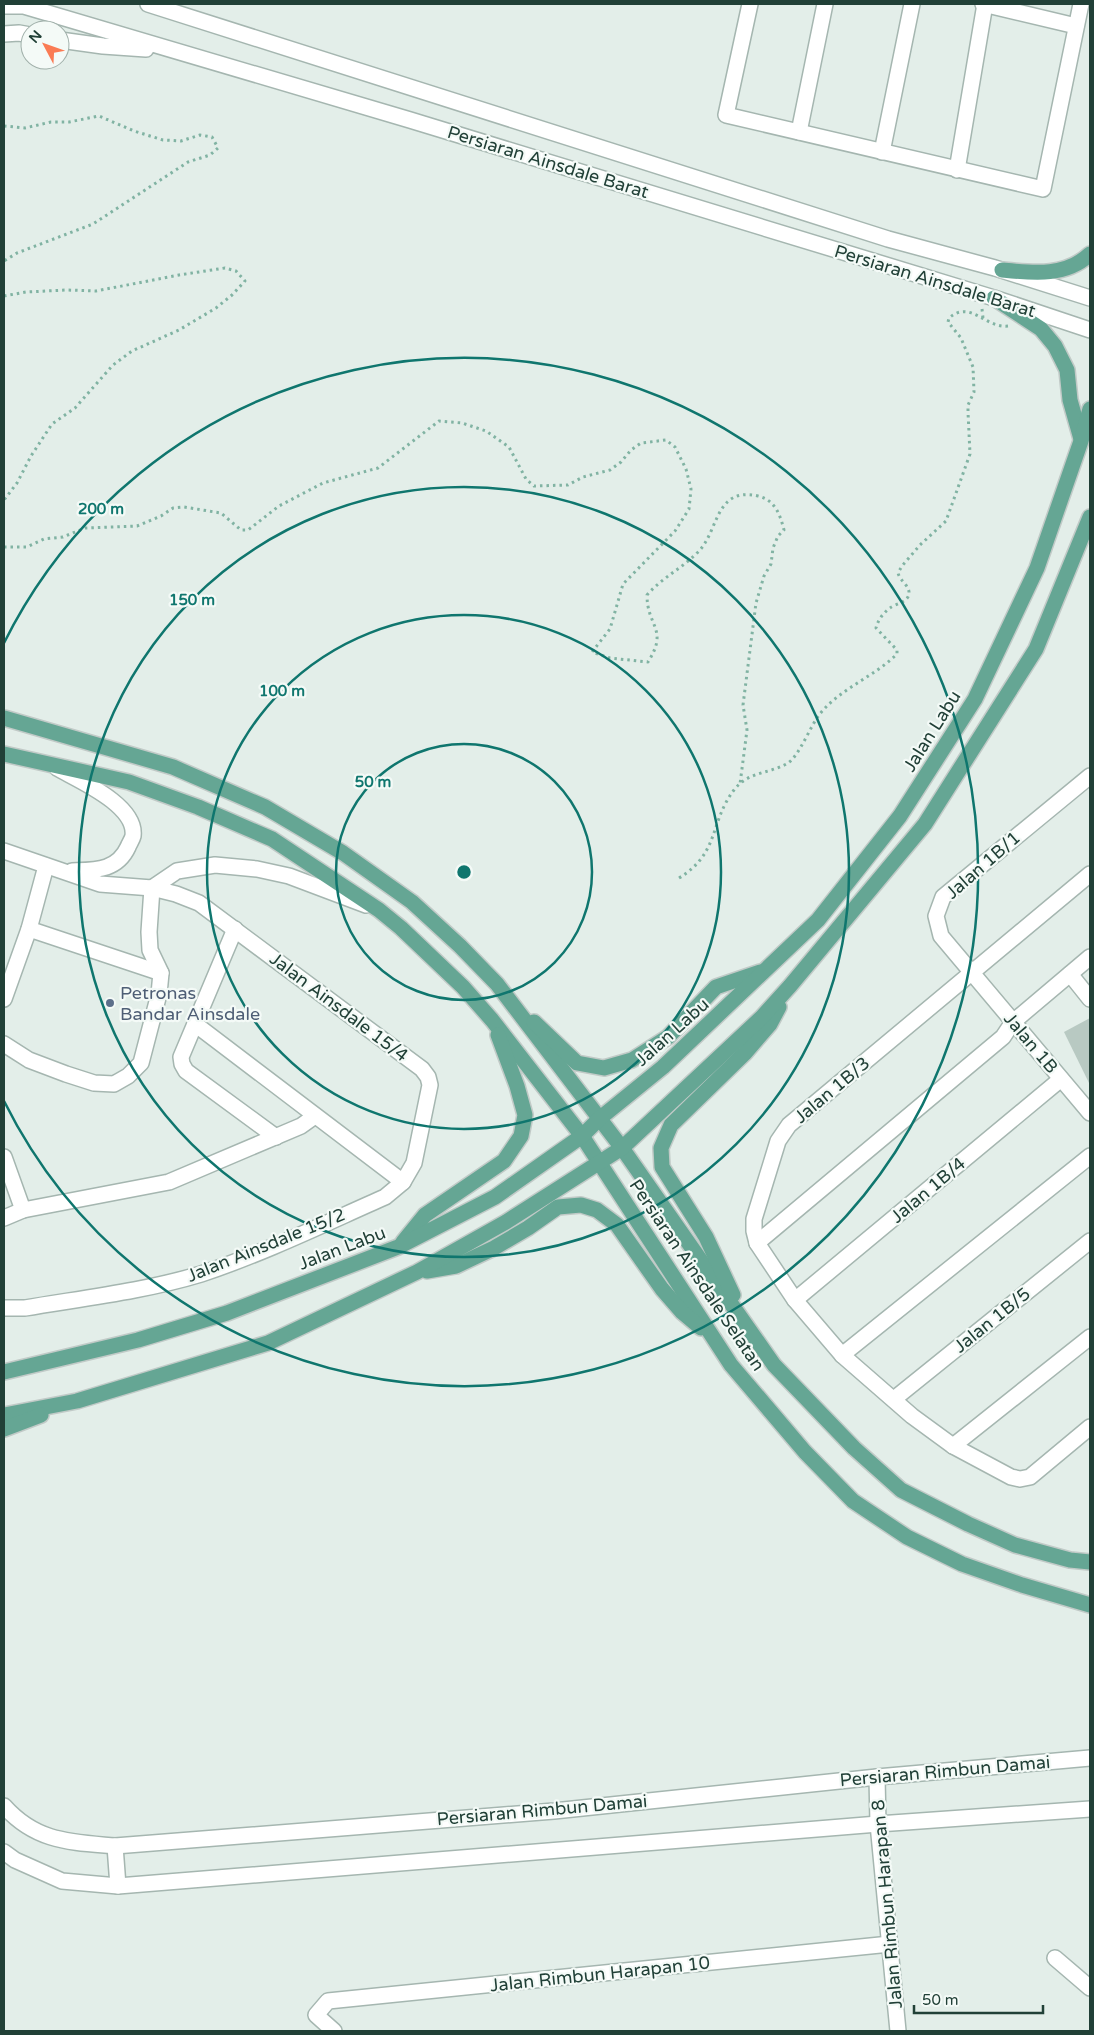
<svg xmlns="http://www.w3.org/2000/svg" width="1094" height="2035" font-family="'Varela Round',sans-serif">
<rect width="100%" height="100%" fill="#e3eee9"/>
<path fill="#b8c9c2" d="M1090 1018V1085L1064 1032Z"/>
<g fill="none" stroke-linecap="round" stroke-linejoin="round">
<defs>
<g id="minor">
<path d="M148 4 888 239 995 268 1090 298"/>
<path d="M750 4 726 115 1043 189 1081 4"/>
<path d="M983 4 1076 26"/>
<path d="M4 6H24L410 120 994 298 1090 330"/>
<path d="M4 34 19 33 30 35"/>
<path d="M60 40 103 46 146 49"/>
<path d="M799 132 825 4"/>
<path d="M882 152 912 4"/>
<path d="M957 170 985 4"/>
<path d="M57 768C78 780 137 805 133 836 132 840 129 844 128 847 117 871 95 870 72 871"/>
<path d="M1090 776 943 897 936 916 941 936 1090 1113"/>
<path d="M4 851 100 884 152 888 176 894 199 903 422 1069 428 1077 430 1085 414 1163 403 1182 385 1197C326 1223 262 1254 201 1274 145 1291 84 1298 25 1308H4"/>
<path d="M1090 874 789 1125 778 1141 754 1219V1231L757 1243 795 1300 842 1355 912 1416 953 1446 1011 1477 1020 1479 1030 1477 1090 1427"/>
<path d="M152 888 177 871 215 865 257 869 289 876 366 905"/>
<path d="M29 929 161 973"/>
<path d="M235 929 181 1057 182 1064 186 1071 276 1137"/>
<path d="M1070 974 1090 999"/>
<path d="M4 999 29 929 46 866"/>
<path d="M195 1024 403 1182"/>
<path d="M4 1044 29 1060 66 1074 94 1083 114 1084 128 1076 141 1063 159 994 161 973 150 950 149 932 152 888"/>
<path d="M4 1157 23 1210"/>
<path d="M4 1218 23 1210 169 1182 301 1126 315 1116"/>
<path d="M757 1243 1003 1037 1013 1022 1090 957"/>
<path d="M795 1300 1061 1079"/>
<path d="M842 1355 1090 1156"/>
<path d="M894 1399 1090 1241"/>
<path d="M953 1446 1090 1337"/>
<path d="M877 1777 878 1824 898 2031"/>
<path d="M4 1806C36 1842 70 1842 115 1846L554 1811 877 1777 1090 1758"/>
<path d="M115 1846 118 1886"/>
<path d="M4 1852 15 1860 62 1881 118 1886 878 1824 1090 1809"/>
<path d="M1055 1958 1090 1988"/>
<path d="M334 2031 316 2015 328 2001 890 1944"/>
</g>
<g id="major">
<path d="M1002 270C1033 273 1066 277 1090 254"/>
<path d="M994 298 1041 329 1055 346 1067 370 1070 400 1081 439"/>
<path d="M4 718 173 767 265 807 343 853 412 902 460 946 497 984 622 1148 774 1365 854 1448 901 1490 968 1524 1015 1545 1070 1560 1090 1562"/>
<path d="M4 754 129 782 198 807 272 839 379 910 401 928 463 987 492 1020 582 1136 731 1365 805 1452 853 1501 907 1537 962 1564 1022 1585 1090 1605"/>
<path d="M534 1022 577 1063 604 1068 632 1060 668 1037 716 987 760 972"/>
<path d="M403 1242 425 1215 504 1161 521 1136 525 1115 517 1086 498 1035"/>
<path d="M427 1271 456 1266 494 1248 528 1228 558 1207 581 1205 597 1210 617 1225 662 1289 682 1312 701 1328"/>
<path d="M733 1295 706 1237 662 1167 661 1148 671 1125 745 1053 770 1024 779 1007"/>
<path d="M4 1372 138 1340 227 1313 398 1247 495 1197 582 1136 599 1119 663 1067 818 920 900 816 975 699 1037 568 1081 441 1090 409"/>
<path d="M4 1415 77 1401 268 1343 417 1272 506 1222 622 1148 762 1017 790 986 925 824 1036 649 1090 517"/>
<path d="M4 1429 41 1415"/>
</g>
</defs>
<use href="#minor" stroke="#a5b6b0" stroke-width="18"/>
<use href="#major" stroke="#c1cac7" stroke-width="18"/>
<g stroke="#81b3a3" stroke-width="3" stroke-dasharray="2.5 4" stroke-linecap="butt">
<path d="M4 126 25 128 51 122H69L99 116 134 131 163 140 181 141 200 135 212 137 218 148 210 155 188 162 93 224 17 253 4 261"/>
<path d="M4 296 26 292 67 290 96 291 179 275 225 268 236 271 245 281 232 295 216 308 179 330 132 351 113 365 75 408 52 424 31 456 17 483 4 500"/>
<path d="M982 309 983 318"/>
<path d="M4 547H27L44 539 63 537 85 528 137 526 161 516 173 508 184 507 221 513 241 530H248L279 506 323 483 378 468 439 421 462 423 486 431 509 447 526 479 534 486 568 485 583 477 610 470 621 462 631 450 641 443 666 440 675 447 686 469 691 489 689 509 675 531 623 584 610 629 592 652 610 658 648 662C669 629 647 627 647 595 663 577 681 569 697 553 719 533 714 486 758 496 775 500 780 514 784 530L778 536 773 548 771 564 764 576 756 603 743 705 747 730 740 784"/>
<path d="M679 878C720 853 709 823 734 790 748 771 770 774 788 763 799 756 810 727 819 715 839 689 874 677 897 654V650L876 628C878 620 883 613 890 608 895 604 908 602 909 594 910 586 900 581 898 573L902 566 920 545 946 521 970 454 968 412V405L974 392 973 367 961 338 948 322 949 318C971 299 985 329 1009 326"/>
</g>
<use href="#minor" stroke="#fff" stroke-width="15"/>
<use href="#major" stroke="#65a694" stroke-width="15"/>
</g>
<g fill="none" stroke="#0f766e" stroke-width="2.5">
<circle cx="464" cy="872" r="128"/>
<circle cx="464" cy="872" r="257"/>
<circle cx="464" cy="872" r="385"/>
<path d="M4 643A514 514 0 1 1 4 1101"/>
</g>
<circle fill="#5c6f8a" stroke="#f4faf7" stroke-width="2" cx="110" cy="1003" r="5"/>
<g text-anchor="middle" stroke-width="4.5" stroke-linejoin="round" paint-order="stroke">
<g font-size="18" fill="#214037" stroke="#f4faf7">
<text transform="translate(548 162) rotate(17)" y="6">Persiaran Ainsdale Barat</text>
<text transform="translate(935 281) rotate(17)" y="6">Persiaran Ainsdale Barat</text>
<text transform="translate(932 731) rotate(-58)" y="6">Jalan Labu</text>
<text transform="translate(983 865) rotate(-41)" y="6">Jalan 1B/1</text>
<text transform="translate(339 1007) rotate(37)" y="6">Jalan Ainsdale 15/4</text>
<text transform="translate(672 1032) rotate(-42)" y="6">Jalan Labu</text>
<text transform="translate(1031 1043) rotate(50)" y="6">Jalan 1B</text>
<text transform="translate(832 1090) rotate(-40)" y="6">Jalan 1B/3</text>
<text transform="translate(928 1190) rotate(-40)" y="6">Jalan 1B/4</text>
<text transform="translate(266 1245) rotate(-22)" y="6">Jalan Ainsdale 15/2</text>
<text transform="translate(342 1248) rotate(-21)" y="6">Jalan Labu</text>
<text transform="translate(697 1275) rotate(56)" y="6">Persiaran Ainsdale Selatan</text>
<text transform="translate(992 1320) rotate(-39)" y="6">Jalan 1B/5</text>
<text transform="translate(945 1771) rotate(-5)" y="6">Persiaran Rimbun Damai</text>
<text transform="translate(542 1810) rotate(-5)" y="6">Persiaran Rimbun Damai</text>
<text transform="translate(887 1904) rotate(-95)" y="6">Jalan Rimbun Harapan 8</text>
<text transform="translate(600 1974) rotate(-6)" y="6">Jalan Rimbun Harapan 10</text>
</g>
<g font-size="18" fill="#4e5e75" stroke="#f4faf7" text-anchor="start">
<text x="120" y="999">Petronas<tspan x="120" dy="21">Bandar Ainsdale</tspan></text>
</g>
</g>
<circle cx="464" cy="872" r="8" fill="#0f766e" stroke="#f4faf7" stroke-width="2.5"/>
<g font-size="15" text-anchor="middle" font-weight="bold" fill="#0f766e" stroke="#f4faf7" stroke-width="4.5" stroke-linejoin="round" paint-order="stroke">
<text x="101" y="514">200 m</text>
<text x="192" y="605">150 m</text>
<text x="282" y="696">100 m</text>
<text x="373" y="787">50 m</text>
</g>
<rect width="1094" height="2035" fill="none" stroke="#214037" stroke-width="10"/>
<g transform="translate(45 45) rotate(311)"><circle r="24" fill="#f4faf7" stroke="#a0b0aa"/>
<path d="M0-4L9 19L0 12L-9 19Z" fill="#fa7b54"/>
<text y="-8" font-size="14" font-weight="bold" text-anchor="middle" fill="#214037">N</text>
</g>
<path d="M914 2005v8h129v-8" fill="none" stroke="#214037" stroke-width="2.5"/>
<text x="922" y="2005" font-size="15" fill="#214037" stroke="#f4faf7" stroke-width="4" paint-order="stroke">50 m</text>
</svg>
